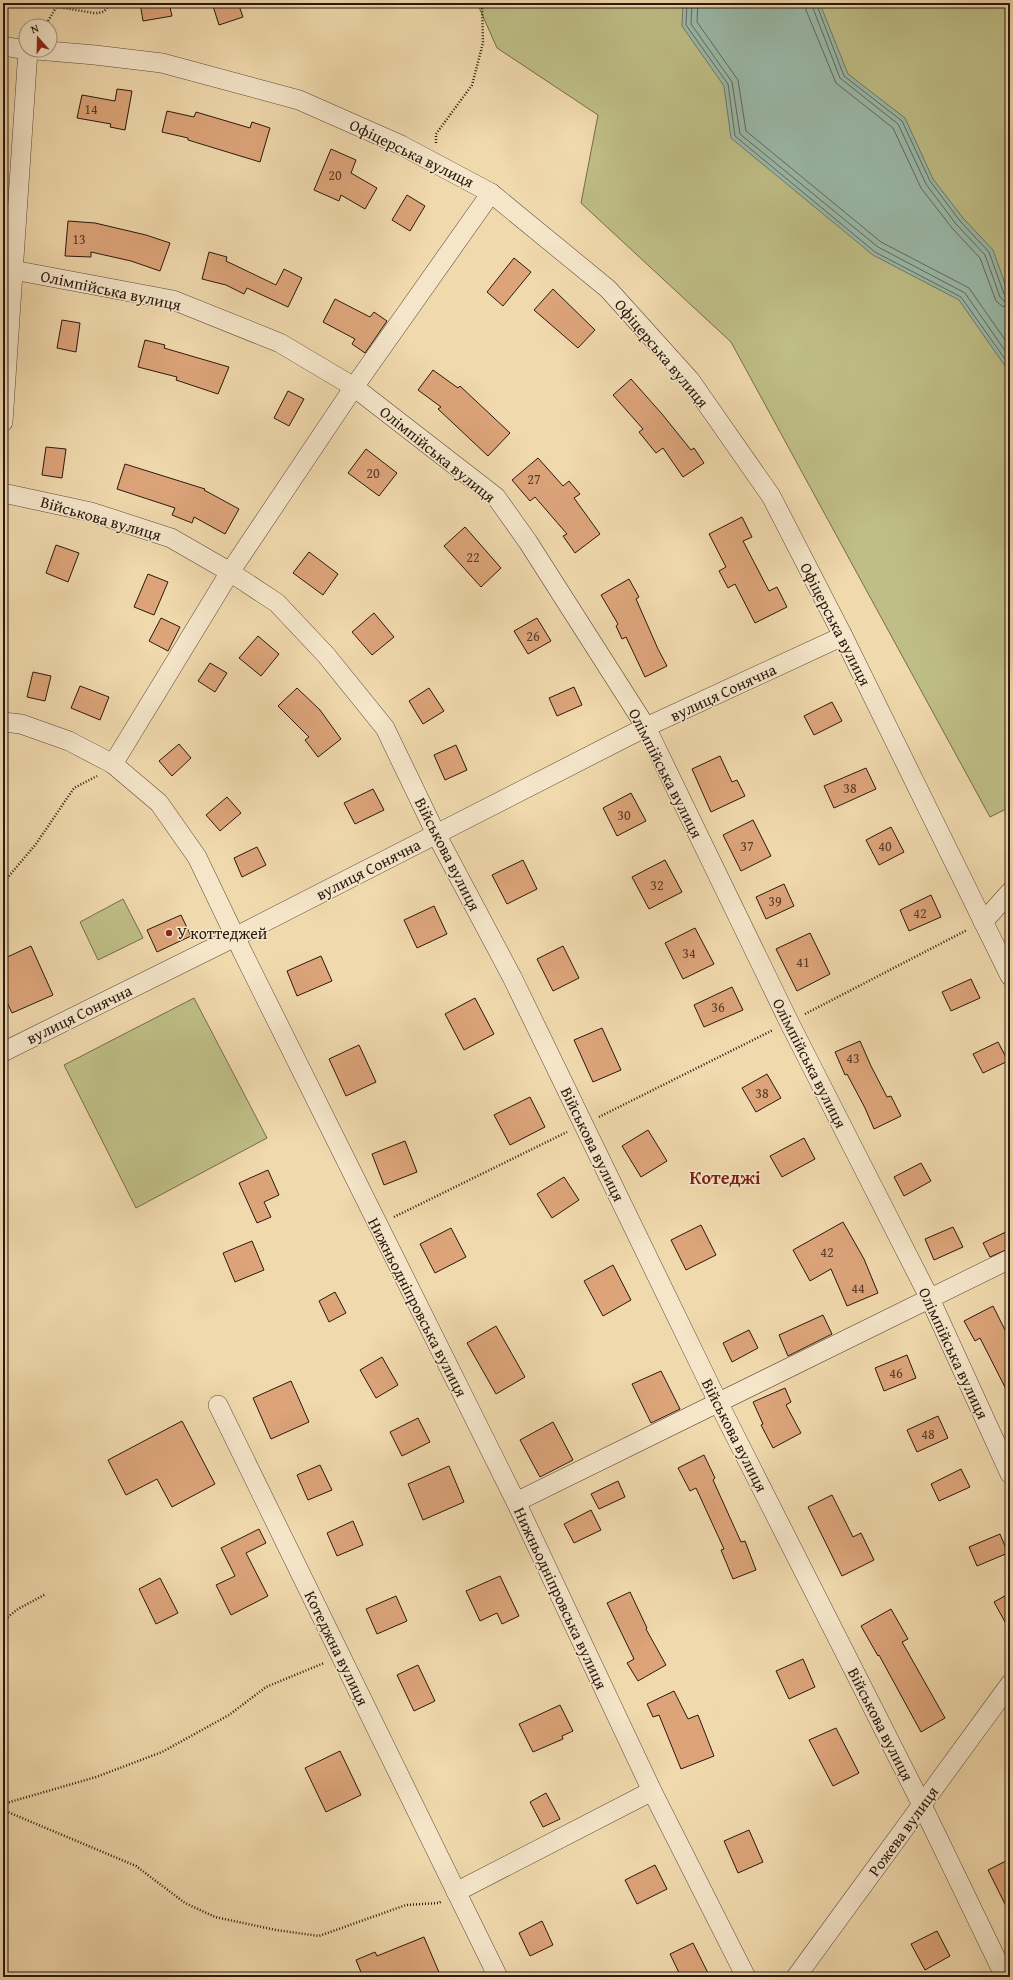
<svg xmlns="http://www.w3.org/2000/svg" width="1013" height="1980" font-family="'Gentium Book Plus',serif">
<rect width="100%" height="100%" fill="#f0d9ad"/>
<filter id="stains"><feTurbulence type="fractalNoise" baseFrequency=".005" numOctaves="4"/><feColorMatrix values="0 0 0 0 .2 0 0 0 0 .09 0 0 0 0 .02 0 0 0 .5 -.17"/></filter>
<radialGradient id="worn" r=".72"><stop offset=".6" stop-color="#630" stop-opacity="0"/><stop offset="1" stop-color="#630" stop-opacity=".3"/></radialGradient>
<g fill="#bfbe86" stroke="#756b4a">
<path d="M477 3H1010V807L990 817 731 342 581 203 598 115 497 48Z"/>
<path d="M123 899 143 938 98 960 80 922Z"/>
<path d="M194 998 267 1138 136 1208 64 1065Z"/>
</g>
<path fill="#9abaaa" stroke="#6e796b" d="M683 3 820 4 848 74 905 118 933 179 963 218 993 250 1010 298V373L959 300 873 255 731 138 724 86 682 26Z"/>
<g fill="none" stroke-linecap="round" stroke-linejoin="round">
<g stroke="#62695c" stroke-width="1">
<path d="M687 3 686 25 728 84 735 136 875 252 961 297 1010 366"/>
<path d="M692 3 691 24 732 82 740 134 878 247 965 293 1010 358"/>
<path d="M698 3 697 22 738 80 746 131 881 242 969 288 1010 347"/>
<path d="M805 3 806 10 836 83 893 128 921 188 952 228 980 258 996 301 1002 306 1010 308"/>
<path d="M811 3 840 78 898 124 926 184 956 224 985 255 1000 297 1004 301 1010 302"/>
<path d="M816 3 844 76 902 121 930 181 960 221 989 252 1004 294 1010 297"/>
</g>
</g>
<g fill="#dda47a" stroke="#2b180d">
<path d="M140 3H169L172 16 143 21Z"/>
<path d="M212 3H238L243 17 219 25Z"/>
<path d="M117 89 132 91 125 130 110 127 111 124 77 118 82 95 115 101Z"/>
<path d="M167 111 194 117 196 112 250 128 252 122 270 128 260 162 188 140V138L162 132Z"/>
<path d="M331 149 356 160 351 173 377 188 365 209 341 195 339 201 314 190Z"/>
<path d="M407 195 425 206 410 231 392 220Z"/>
<path d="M68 221 95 223 146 235 170 243 160 271 131 261 91 252V257L65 256Z"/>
<path d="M209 252 227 257 226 261 276 285 284 269 302 278 288 307 247 288 244 294 226 285 202 279Z"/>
<path d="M514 258 531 272 503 306 487 292Z"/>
<path d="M553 289 595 330 578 348 534 310Z"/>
<path d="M335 299 370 317 374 312 387 321 365 353 352 344 355 339 323 322Z"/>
<path d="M62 320 80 323 76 352 57 348Z"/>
<path d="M145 340 165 345 164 348 229 367 218 394 176 380 177 377 138 367Z"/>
<path d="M433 370 458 388 460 386 510 433 488 456 438 409 441 407 418 390Z"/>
<path d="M631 379 662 414 691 450 694 448 704 463 683 477 663 448 656 453 639 432 643 429 613 395Z"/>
<path d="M288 391 304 399 289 426 274 418Z"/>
<path d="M46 447 66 449 62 478 42 475Z"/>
<path d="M366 449 397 473 379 496 348 473Z"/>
<path d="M538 458 563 486 569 481 580 494 574 498 600 534 575 553 563 536 567 534 535 497 530 501 512 480Z"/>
<path d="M125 464 205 489 204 490 239 509 225 534 194 517 192 523 172 515 175 508 117 489Z"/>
<path d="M742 517 752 537 743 541 769 591 777 587 787 607 755 623 735 584 728 588 719 571 726 567 709 534Z"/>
<path d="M465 527 501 568 481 587 444 546Z"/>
<path d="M56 545 79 553 68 582 46 573Z"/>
<path d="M309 552 338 574 323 595 293 573Z"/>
<path d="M148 574 168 582 154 615 134 607Z"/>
<path d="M629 579 639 597 636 599 658 649 667 666 645 677 626 637 622 639 616 626 618 624 601 595Z"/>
<path d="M374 613 394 637 372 655 352 632Z"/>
<path d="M161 618 180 627 168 651 149 641Z"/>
<path d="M537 618 551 641 528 654 514 631Z"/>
<path d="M258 636 279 654 261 676 239 658Z"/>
<path d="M210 663 227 673 215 692 198 681Z"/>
<path d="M33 672 51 676 45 701 27 697Z"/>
<path d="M80 686 109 697 100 720 71 708Z"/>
<path d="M574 687 582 705 557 716 549 698Z"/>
<path d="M297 688 320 710 341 739 318 757 305 740 309 737 278 706Z"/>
<path d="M429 688 444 711 423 724 409 701Z"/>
<path d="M832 702 842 721 814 735 804 716Z"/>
<path d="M179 744 191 758 172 776 159 761Z"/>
<path d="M456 745 467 770 445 780 434 755Z"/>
<path d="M720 756 732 782 737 780 745 796 711 812 692 769Z"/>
<path d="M866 768 876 789 834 808 824 786Z"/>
<path d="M373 789 384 810 355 824 344 803Z"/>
<path d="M631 793 646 821 617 836 603 808Z"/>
<path d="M227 797 241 813 220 831 206 815Z"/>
<path d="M753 820 771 856 741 871 723 835Z"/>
<path d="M891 827 904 852 879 865 866 840Z"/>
<path d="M257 847 266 865 242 877 234 858Z"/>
<path d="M523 860 537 889 507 904 492 875Z"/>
<path d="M665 860 682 892 649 909 632 877Z"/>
<path d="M784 884 794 906 766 919 756 897Z"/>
<path d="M931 895 941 917 909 931 900 910Z"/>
<path d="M434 906 447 934 417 948 404 920Z"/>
<path d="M181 915 191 936 157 952 147 930Z"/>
<path d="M695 928 714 964 683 979 665 943Z"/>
<path d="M810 933 830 974 797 991 776 949Z"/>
<path d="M31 946 53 995 12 1013 3 994V959Z"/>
<path d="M563 946 579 978 553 991 537 959Z"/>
<path d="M321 956 332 981 297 996 287 971Z"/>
<path d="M971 979 980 998 951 1011 942 992Z"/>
<path d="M732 987 743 1010 704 1027 694 1005Z"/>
<path d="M475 998 494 1034 464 1050 445 1014Z"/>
<path d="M602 1028 621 1070 593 1082 574 1040Z"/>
<path d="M860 1041 871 1066 887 1097 891 1096 901 1116 874 1129 865 1108 847 1074 845 1075 835 1052Z"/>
<path d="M998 1042 1008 1061 983 1073 973 1054Z"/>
<path d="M359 1045 376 1082 346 1096 329 1059Z"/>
<path d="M767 1074 781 1098 756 1112 742 1088Z"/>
<path d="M530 1097 545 1127 510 1145 494 1115Z"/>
<path d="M648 1130 667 1161 641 1177 622 1146Z"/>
<path d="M804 1138 815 1159 782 1177 770 1156Z"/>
<path d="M405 1141 417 1172 384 1185 372 1154Z"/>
<path d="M921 1163 931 1181 904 1196 894 1177Z"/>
<path d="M268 1170 279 1195 264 1202 271 1217 257 1223 239 1183Z"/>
<path d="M564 1177 579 1200 552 1218 537 1194Z"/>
<path d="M843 1222 864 1259 878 1293 847 1306 831 1269 810 1281 793 1250Z"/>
<path d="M701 1225 716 1255 686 1270 671 1240Z"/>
<path d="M953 1227 963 1247 934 1260 925 1239Z"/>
<path d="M451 1228 466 1257 435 1273 420 1244Z"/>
<path d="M1010 1230V1248L990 1257 983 1243Z"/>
<path d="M252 1241 264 1270 235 1282 223 1253Z"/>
<path d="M613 1265 631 1300 603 1316 584 1281Z"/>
<path d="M335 1292 346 1313 329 1322 319 1301Z"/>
<path d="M993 1306 1010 1340V1397L980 1338 975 1341 964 1321Z"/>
<path d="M823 1315 832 1334 788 1356 779 1335Z"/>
<path d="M496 1326 525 1377 496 1394 467 1343Z"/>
<path d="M749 1330 758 1348 732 1362 723 1343Z"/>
<path d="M907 1355 916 1378 884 1391 875 1368Z"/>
<path d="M382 1357 398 1385 376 1398 360 1370Z"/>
<path d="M661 1371 680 1409 651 1423 632 1384Z"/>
<path d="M291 1381 309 1422 271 1439 253 1398Z"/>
<path d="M785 1388 791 1402 786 1405 801 1433 773 1448 761 1425 763 1424 753 1402Z"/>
<path d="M938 1416 948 1438 917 1452 907 1430Z"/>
<path d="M418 1418 430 1442 402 1456 390 1432Z"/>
<path d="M182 1421 215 1484 172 1507 157 1479 126 1495 108 1460Z"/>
<path d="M553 1422 573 1460 540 1477 520 1440Z"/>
<path d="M704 1455 715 1478 713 1480 741 1542 745 1541 756 1570 733 1579 721 1550 724 1549 696 1488 690 1491 678 1468Z"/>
<path d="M320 1465 332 1490 308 1500 297 1475Z"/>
<path d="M449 1466 464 1502 423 1520 408 1484Z"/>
<path d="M961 1469 970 1487 939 1501 931 1484Z"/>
<path d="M618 1481 625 1497 599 1509 591 1494Z"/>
<path d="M832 1495 853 1537 861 1533 874 1560 842 1576 808 1507Z"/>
<path d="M591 1510 601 1530 574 1543 564 1524Z"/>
<path d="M353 1521 363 1545 337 1556 327 1533Z"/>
<path d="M259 1529 266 1543 246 1553 268 1596 231 1615 216 1585 235 1576 221 1548Z"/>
<path d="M1000 1534 1008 1553 977 1566 969 1547Z"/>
<path d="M500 1576 519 1616 502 1624 497 1613 480 1621 466 1591Z"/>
<path d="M160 1578 178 1613 156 1624 139 1589Z"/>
<path d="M630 1592 647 1628 646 1629 666 1665 638 1681 627 1663 634 1659 607 1603Z"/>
<path d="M1010 1593V1631L994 1602Z"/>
<path d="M396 1596 407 1621 377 1634 366 1609Z"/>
<path d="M891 1609 908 1639 902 1642 945 1718 921 1732 879 1655 878 1656 861 1626Z"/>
<path d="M803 1659 815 1687 789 1699 776 1671Z"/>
<path d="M418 1665 435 1701 414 1711 397 1675Z"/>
<path d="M674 1691 688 1719 698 1715 714 1756 681 1769 659 1715 653 1717 647 1704Z"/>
<path d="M560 1705 573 1731 562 1736 563 1739 533 1752 519 1724Z"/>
<path d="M836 1728 859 1773 833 1786 809 1740Z"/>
<path d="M340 1751 361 1795 326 1812 305 1768Z"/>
<path d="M546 1793 560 1819 543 1827 530 1802Z"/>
<path d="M749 1830 763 1862 738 1873 724 1841Z"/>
<path d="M1010 1859V1914L988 1870Z"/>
<path d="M655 1865 667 1889 637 1904 625 1880Z"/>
<path d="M542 1921 553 1945 530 1956 519 1933Z"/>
<path d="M937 1931 950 1956 925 1970 911 1944Z"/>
<path d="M424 1937 441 1977H363L356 1960 375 1952 377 1956Z"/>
<path d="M693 1943 710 1977H681L670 1954Z"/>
</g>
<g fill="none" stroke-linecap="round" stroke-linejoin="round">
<defs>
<g id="minor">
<path d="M3 46 26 50"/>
<path d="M37 50 95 55 162 63 299 100 401 145 491 193 608 289 690 380 771 496 843 636 1010 976"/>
<path d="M3 270H13L173 300 280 343 354 387 496 497 528 542 646 727 789 1022 930 1299 1010 1474"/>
<path d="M3 422 28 50"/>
<path d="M3 493 91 512 171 538 230 572 277 603 326 655 385 728 436 834 512 977 718 1402 922 1805 1005 1977"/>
<path d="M3 722 21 724 69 741 113 764 159 803 197 857 243 953 516 1502 652 1791 746 1977"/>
<path d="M113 764 230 572 354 387 491 193"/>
<path d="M983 922 1010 892"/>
<path d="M3 1052 235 937 646 727 843 636"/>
<path d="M218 1405 498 1977"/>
<path d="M516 1502 1010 1259"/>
<path d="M456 1892 652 1791"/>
<path d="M796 1977 1010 1684"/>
</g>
</defs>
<use href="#minor" stroke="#5c4835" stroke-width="20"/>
<g stroke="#2b180d" stroke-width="2.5" stroke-dasharray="1 2" stroke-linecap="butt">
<path d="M34 3 94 13C102 13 107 12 108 3"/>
<path d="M45 26 57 6 60 3"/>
<path d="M436 143V134L472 85 483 43 482 3"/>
<path d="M3 883 36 844 74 788 97 776"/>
<path d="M805 1014 967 930"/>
<path d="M599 1117 773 1030"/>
<path d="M394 1217 567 1132"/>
<path d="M3 1621 18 1609 46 1594"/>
<path d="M3 1804 96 1777 162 1752 229 1715 266 1687 324 1663"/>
<path d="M3 1810 136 1866 185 1903 215 1917 276 1930 319 1936 406 1905 439 1903 442 1901"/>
</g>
<use href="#minor" stroke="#f5e6ca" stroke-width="19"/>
</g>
<circle fill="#8f2418" stroke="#f5e6ca" stroke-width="1.5" cx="169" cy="933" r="4"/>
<g text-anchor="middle" stroke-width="3" stroke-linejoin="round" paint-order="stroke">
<g font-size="14" fill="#583b28">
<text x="91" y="114">14</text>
<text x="335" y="180">20</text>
<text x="79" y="244">13</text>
<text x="373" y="478">20</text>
<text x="534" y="484">27</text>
<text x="473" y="562">22</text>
<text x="533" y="641">26</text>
<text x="850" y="793">38</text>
<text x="624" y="820">30</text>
<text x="747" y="851">37</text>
<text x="885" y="851">40</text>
<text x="657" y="890">32</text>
<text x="775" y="906">39</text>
<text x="920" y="918">42</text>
<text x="689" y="958">34</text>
<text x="803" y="967">41</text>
<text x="718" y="1012">36</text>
<text x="853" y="1063">43</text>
<text x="762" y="1098">38</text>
<text x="827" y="1257">42</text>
<text x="858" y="1293">44</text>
<text x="896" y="1378">46</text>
<text x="928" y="1439">48</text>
</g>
<g font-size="16" fill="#2b180d" stroke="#f5e6ca">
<text transform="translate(412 153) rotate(26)" y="6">Офіцерська вулиця</text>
<text transform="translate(111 290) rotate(12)" y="6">Олімпійська вулиця</text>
<text transform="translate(662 353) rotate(50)" y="6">Офіцерська вулиця</text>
<text transform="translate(438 454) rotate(39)" y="6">Олімпійська вулиця</text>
<text transform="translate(101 518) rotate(16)" y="6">Військова вулиця</text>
<text transform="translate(836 624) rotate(63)" y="6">Офіцерська вулиця</text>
<text transform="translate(723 692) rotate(-25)" y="6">вулиця Сонячна</text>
<text transform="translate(666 773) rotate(63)" y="6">Олімпійська вулиця</text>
<text transform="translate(448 854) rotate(63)" y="6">Військова вулиця</text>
<text transform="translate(368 869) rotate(-27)" y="6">вулиця Сонячна</text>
<text transform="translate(79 1014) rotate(-26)" y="6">вулиця Сонячна</text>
<text transform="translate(810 1063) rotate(63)" y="6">Олімпійська вулиця</text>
<text transform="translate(593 1144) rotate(64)" y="6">Військова вулиця</text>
<text transform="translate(418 1307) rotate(63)" y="6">Нижньодніпровська вулиця</text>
<text transform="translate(954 1353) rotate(65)" y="6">Олімпійська вулиця</text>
<text transform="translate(735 1435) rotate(63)" y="6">Військова вулиця</text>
<text transform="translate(561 1598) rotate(65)" y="6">Нижньодніпровська вулиця</text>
<text transform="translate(337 1648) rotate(64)" y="6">Котеджна вулиця</text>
<text transform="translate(881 1724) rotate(63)" y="6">Військова вулиця</text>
<text transform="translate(903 1831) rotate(-54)" y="6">Рожева вулиця</text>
</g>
<g font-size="16" fill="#2b180d" stroke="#f5e6ca" text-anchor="start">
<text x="177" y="939">У коттеджей</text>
</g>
<g font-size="18" font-weight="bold" fill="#7a1f14" stroke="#f5e6ca">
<text x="725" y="1184">Котеджі</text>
</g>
</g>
<rect width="1013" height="1980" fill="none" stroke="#f0d9ad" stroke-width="16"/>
<rect x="4" y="4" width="1005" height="1972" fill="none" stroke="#2b180d" stroke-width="2"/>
<rect x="8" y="8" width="997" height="1964" fill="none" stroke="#2b180d"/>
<g transform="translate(38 38) rotate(340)"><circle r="19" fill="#f5e6ca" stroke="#a4947e"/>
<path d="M0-3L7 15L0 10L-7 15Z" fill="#8f2418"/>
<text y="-6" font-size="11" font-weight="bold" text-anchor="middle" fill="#2b180d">N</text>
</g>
<rect width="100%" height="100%" filter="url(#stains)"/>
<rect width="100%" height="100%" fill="url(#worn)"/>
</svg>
